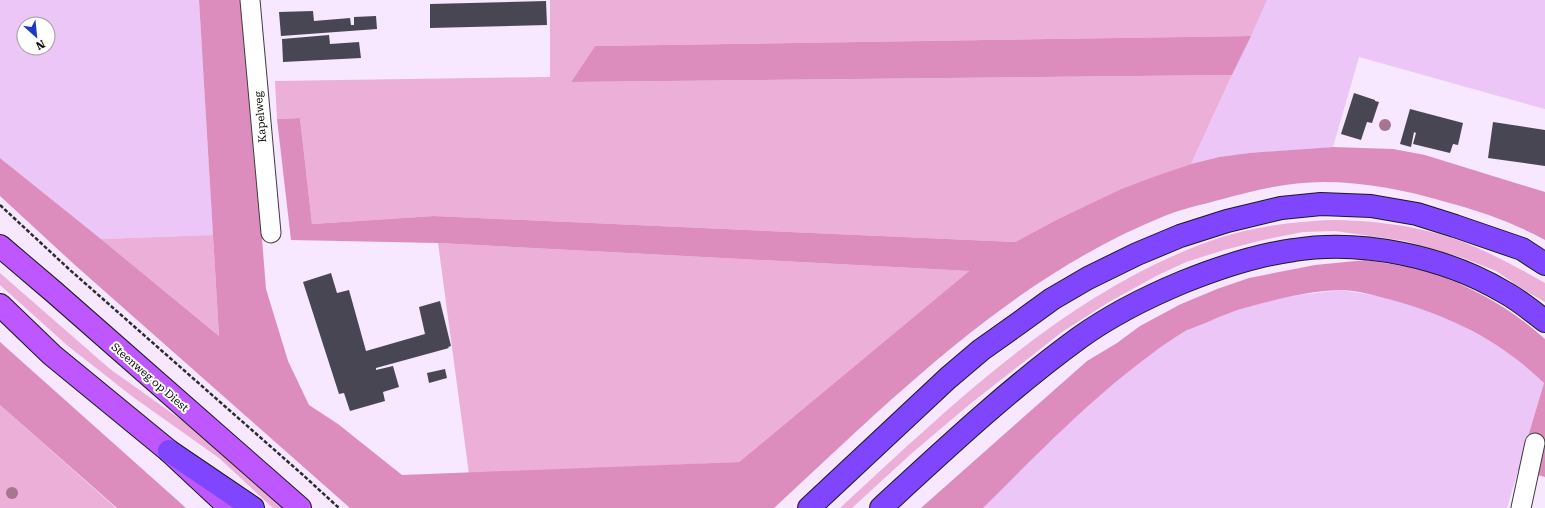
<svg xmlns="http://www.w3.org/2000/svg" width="1545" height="508" font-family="'Roboto Serif',serif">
<rect width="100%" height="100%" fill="#f7e7ff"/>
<g fill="#ebc6f7" fill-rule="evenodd">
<path d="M0 0H199L213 235 101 239 0 158ZM24 24H48V48H24Z"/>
<path d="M1267 0H1545V109L1359 57 1333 147 1249 153 1219 157 1191 164Z"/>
<path d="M1341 290 1378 296 1417 307 1448 318 1501 347 1530 369 1544 383 1507 508H983L1080 412 1132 367 1183 332 1231 312 1282 297Z"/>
</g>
<g fill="#ecafd7">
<path d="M550 0H1267L1251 36 595 46 571 82 1232 75 1191 164 1121 189 1058 219 1015 242 434 216 312 224 300 118 277 119 275 81 550 77Z"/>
<path d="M1329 220C1370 220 1413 225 1452 238 1482 248 1517 267 1545 283V302L1524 290 1496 271 1463 258 1405 241 1335 231 1303 232 1263 240 1224 250 1186 262 1158 275 1109 302 1062 332 970 404 912 453 852 508H840C954 403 1074 285 1225 236 1258 226 1294 222 1329 220Z"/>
<path d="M213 235 219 336 101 239Z"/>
<path d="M438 243 969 271 739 462 469 474Z"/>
<path d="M0 273 110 369 183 421 224 453 286 508H273L219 458 133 397 68 346 0 285Z"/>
<path d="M0 405 116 508H0Z"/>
</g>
<g fill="#dd8dbd">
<path d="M199 0H244L247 50 266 289 288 361 309 405 338 424 402 475 739 462 969 271 438 243 291 240 277 119 300 118 312 224 434 216 1015 242 1058 219 1121 189 1156 176 1191 164 1219 157 1249 153 1333 147 1393 149 1425 155 1545 192V240C1514 223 1480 211 1446 202 1406 190 1364 182 1323 182 1291 182 1254 190 1223 199 1204 204 1185 208 1167 215 1013 276 894 397 774 508H350L76 266 0 196V158L101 239 219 336Z"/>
<path d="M1251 36 1232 75 571 82 595 46Z"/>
<path d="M1366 260C1388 264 1411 266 1432 273 1473 287 1513 310 1545 339V477L1518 470 1544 383C1501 341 1450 316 1392 300 1376 296 1357 290 1340 290 1310 291 1281 298 1252 306 1235 310 1219 317 1203 324 1196 327 1188 329 1182 333 1107 381 1046 446 983 508H921L1087 361 1117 343 1140 326 1181 304 1217 289 1249 278 1315 265Z"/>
<path d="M0 342 186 508H117L0 405Z"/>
</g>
<g fill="#494653">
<path d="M546 1 547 25 430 28V4Z"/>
<path d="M313 11 314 21 350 18 351 25H354V17L376 16 377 29 281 36 279 12Z"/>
<path d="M329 35 330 44 359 42 361 58 283 62 282 39Z"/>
<path d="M1354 93 1375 100V101L1379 102 1372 123 1367 122 1361 140 1341 134Z"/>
<path d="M1410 109 1463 123 1458 145 1453 144 1450 153 1413 144 1416 133 1414 132 1411 147 1400 144Z"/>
<path d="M1493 122 1545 130V166L1488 158Z"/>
<path d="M331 273 337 293 349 290 366 351 425 334 419 307 440 301 451 346 448 347 449 348 376 368V370L393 366 399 387 383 392 385 401 350 411 344 393 339 394 303 282Z"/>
<path d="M445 369 447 378 429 383 427 373Z"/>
</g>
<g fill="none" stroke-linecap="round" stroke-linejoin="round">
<defs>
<g id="street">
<path d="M250 0 271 233"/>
<path d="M1521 508 1535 443"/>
</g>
<g id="primary">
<path d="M0 246 54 292 300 508"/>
<path d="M0 305 52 355 169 451 230 508"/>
</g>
<g id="highway">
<path d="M169 451 253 508"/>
<path d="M809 508 948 378 981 350 1019 323 1052 299 1088 278 1137 254 1180 236 1227 221 1281 208 1321 204 1371 206 1417 214 1455 226 1522 249 1545 264"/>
<path d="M881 508C945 449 1009 389 1079 338 1111 315 1147 297 1183 282 1218 268 1256 255 1294 250 1362 239 1445 257 1504 292 1519 300 1532 311 1545 321"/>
</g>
</defs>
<use href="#street" stroke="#3d3d3d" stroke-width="21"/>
<use href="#primary" stroke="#1b1b1b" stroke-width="24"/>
<use href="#highway" stroke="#1b1b1b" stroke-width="24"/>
<path stroke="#2c2c2c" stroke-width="2.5" stroke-dasharray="4 2" stroke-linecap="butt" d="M0 205 70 270 303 475 339 508"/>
<use href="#street" stroke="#fff" stroke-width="19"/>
<use href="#primary" stroke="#be57ff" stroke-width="22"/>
<use href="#highway" stroke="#7f45ff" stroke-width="22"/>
</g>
<g fill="#a7758f">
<circle cx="1385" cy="125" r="6"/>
<circle cx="12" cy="493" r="6"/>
</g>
<g text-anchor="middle" stroke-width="4" stroke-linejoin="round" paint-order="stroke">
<g font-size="11" fill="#0a0a0a" stroke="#fff">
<text transform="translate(260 117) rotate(-95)" y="4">Kapelweg</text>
<text transform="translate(150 377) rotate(41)" y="4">Steenweg op Diest</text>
</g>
</g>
<g transform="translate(36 36) rotate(153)"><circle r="19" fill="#ffffff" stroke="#9d9d9d"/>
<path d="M0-3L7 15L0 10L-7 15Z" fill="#193ac3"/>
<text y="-6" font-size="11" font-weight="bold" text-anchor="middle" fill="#0a0a0a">N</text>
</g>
</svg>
